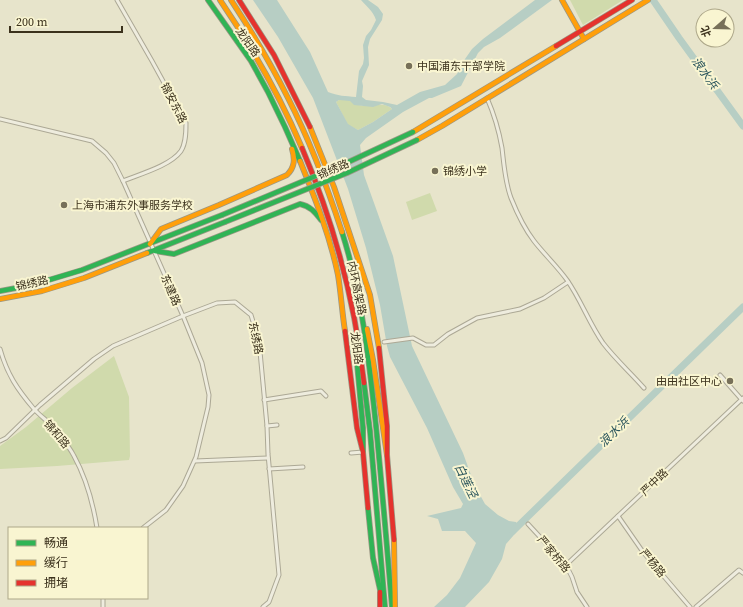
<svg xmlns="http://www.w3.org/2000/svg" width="743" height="607" font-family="'Source Serif 4','Noto Sans SC',serif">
<rect width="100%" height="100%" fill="#e7e4cb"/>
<g fill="#d0daac">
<path d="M570 0H623L583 25Z"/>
<path d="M339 100C342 100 345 99 349 100 354 102 358 106 364 106 374 107 384 101 392 109L373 122 358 130 348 125 336 102Z"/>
<path d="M430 193 437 211 412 220 406 202Z"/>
<path d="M114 356 129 397 130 456 129 460 57 466 0 469V446L26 427 72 388Z"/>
</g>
<path fill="#b7cec4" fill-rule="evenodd" d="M253 0H277L310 52 328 92C338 96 345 96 356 97L359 71 363 64 364 58 363 45 366 36 371 30 376 20C373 11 367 7 361 0H368L378 7 383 14 382 20 370 39 368 47 369 65 362 81 363 86 362 97 366 100 383 102 397 105 420 92 445 85 457 74 465 59 472 49 483 39 535 0H552L500 38 484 47 478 53 461 86 432 98H429L403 112 366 138 360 145 364 175 393 256 412 346 463 453 475 486 485 504 498 515 509 521 516 522 520 528 506 544 502 559 489 582 465 607H434L447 595 460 578 476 543 465 531H442L438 519 427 516 461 508 463 504 453 487 427 428 390 357 387 346 380 305 366 248 348 189 313 98 278 37ZM339 100 350 101 354 105 373 107 382 104 390 107 392 109 373 122 358 130 348 124 336 102Z"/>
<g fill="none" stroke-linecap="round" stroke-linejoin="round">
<g stroke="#b7cec4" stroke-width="7">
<path d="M653 0 679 38 743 126"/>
<path d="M513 531 743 307"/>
</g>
<defs>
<g id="street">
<path d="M117 0 152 61 186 123C186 132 186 143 181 151 170 166 140 174 123 181"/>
<path d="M487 98C494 114 499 131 502 148 504 165 505 182 511 198 517 213 524 228 534 241 544 254 557 266 567 280 581 300 589 323 603 343 616 360 630 372 644 388"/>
<path d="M0 119 92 141 106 153 114 163 123 181 183 316 202 363 209 395 208 407 196 457 183 486 166 510 143 528"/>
<path d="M384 342 413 338 426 345H434L448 334 477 318 520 309 544 298 568 282"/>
<path d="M0 349C7 374 17 389 34 409 40 416 48 421 54 428 61 437 69 446 74 456 86 478 93 503 97 528"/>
<path d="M720 375 743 401"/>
<path d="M264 400 321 391 326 396"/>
<path d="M267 426 277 425"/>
<path d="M0 441 6 438 40 405 94 359 113 346 183 316 217 303 235 302 251 315 259 341 267 426 268 454 279 575 269 602 263 607"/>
<path d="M351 453 363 452"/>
<path d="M195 461 268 458"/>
<path d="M269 469 303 467"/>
<path d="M618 516 643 552 690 607"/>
<path d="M528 524 566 565 572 577 577 592 587 607"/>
<path d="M566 565 743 398"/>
<path d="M103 598V607"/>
<path d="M696 607 739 570 743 573"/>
</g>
<g id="fast">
<path d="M208 0 251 61 268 92 285 127 300 161"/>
<path d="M342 232C362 295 369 360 376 426 382 486 387 547 392 607"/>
<path d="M155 251 174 254 300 204C310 206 315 212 321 220"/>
<path d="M147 253 225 222"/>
<path d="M0 291 32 285 82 270 222 215"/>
<path d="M355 341 363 428V452"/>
<path d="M364 383 370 431 385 607"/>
<path d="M368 508 373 558 381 594"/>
</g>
<g id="slow">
<path d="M220 0C252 47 280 96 302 148"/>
<path d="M231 0C252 32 271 64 288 98 310 141 327 186 342 232"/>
<path d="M562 0 584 39"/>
<path d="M310 127 334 187 370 295 379 348"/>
<path d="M413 132 556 46"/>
<path d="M417 140 442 126 648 0"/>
<path d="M300 161C315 198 330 236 338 275 341 293 342 312 345 331"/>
<path d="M150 244 161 229 219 205 287 175C295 167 295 159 292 149"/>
<path d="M0 299 42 291 84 278 147 253"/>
<path d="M367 329 373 360 387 455"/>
<path d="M394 540 395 607"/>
</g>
<g id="jam">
<path d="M239 0 274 55 310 127"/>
<path d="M556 46 632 0"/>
<path d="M302 148C334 223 355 301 364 383"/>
<path d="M345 331 357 428 363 452 368 508"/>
<path d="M379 348 387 426V455L394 540"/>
<path d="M380 592V607"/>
</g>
</defs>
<use href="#street" stroke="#aca895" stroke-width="5"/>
<use href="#fast" stroke="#9b9785" stroke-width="6"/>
<use href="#slow" stroke="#9b9785" stroke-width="6"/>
<use href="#jam" stroke="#9b9785" stroke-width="6"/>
<use href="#street" stroke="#eeecde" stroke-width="3"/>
<use href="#fast" stroke="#30b455" stroke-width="4.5"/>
<use href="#slow" stroke="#ff9f0a" stroke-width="4.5"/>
<use href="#jam" stroke="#e5322d" stroke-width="4.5"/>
<defs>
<g id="fast-bridge">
<path d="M222 215 342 165 413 132"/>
<path d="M225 222 347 173 417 140"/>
</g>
</defs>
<use href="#fast-bridge" stroke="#9b9785" stroke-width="6" stroke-linecap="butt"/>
<use href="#fast-bridge" stroke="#30b455" stroke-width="4.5"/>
</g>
<g fill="#777059" stroke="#f9f5d1" stroke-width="1.5">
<circle cx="409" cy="66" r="4"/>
<circle cx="435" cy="171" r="4"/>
<circle cx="64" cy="205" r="4"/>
<circle cx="730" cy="381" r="4"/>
</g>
<g text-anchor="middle" stroke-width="4" stroke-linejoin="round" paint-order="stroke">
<g font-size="11" fill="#3b311c" stroke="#f9f5d1">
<text transform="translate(248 42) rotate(55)" y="4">龙阳路</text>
<text transform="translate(174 103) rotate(63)" y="4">锦安东路</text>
<text transform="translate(333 169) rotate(-23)" y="4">锦绣路</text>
<text transform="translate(32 283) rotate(-13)" y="4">锦绣路</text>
<text transform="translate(357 288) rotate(78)" y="4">内环高架路</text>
<text transform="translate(171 290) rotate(66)" y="4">东建路</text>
<text transform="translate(256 338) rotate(78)" y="4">东绣路</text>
<text transform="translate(357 348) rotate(82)" y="4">龙阳路</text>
<text transform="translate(57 434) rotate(50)" y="4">锦和路</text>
<text transform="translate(654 482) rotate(-44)" y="4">严中路</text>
<text transform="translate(554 554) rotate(50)" y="4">严家桥路</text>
<text transform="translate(653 563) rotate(50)" y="4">严杨路</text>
</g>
<g font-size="11" fill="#3b311c" stroke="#f9f5d1" text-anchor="start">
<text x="417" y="70">中国浦东干部学院</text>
<text x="443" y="175">锦绣小学</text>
<text x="72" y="209">上海市浦东外事服务学校</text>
<text x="722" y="385" text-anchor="end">由由社区中心</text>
</g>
<g font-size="12" font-style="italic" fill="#2a555c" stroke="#f9f5d1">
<text transform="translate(705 73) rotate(54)" y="4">浪水浜</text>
<text transform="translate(614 432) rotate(-44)" y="4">浪水浜</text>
<text transform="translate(466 481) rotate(64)" y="4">白莲泾</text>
</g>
</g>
<rect x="8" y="527" width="140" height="72" fill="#f9f5d1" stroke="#ada789"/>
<rect x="16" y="540" width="20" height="6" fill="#30b455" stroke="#ada789"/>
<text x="44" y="547" font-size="12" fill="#3b311c">畅通</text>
<rect x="16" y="560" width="20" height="6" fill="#ff9f0a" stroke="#ada789"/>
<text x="44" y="567" font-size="12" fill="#3b311c">缓行</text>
<rect x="16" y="580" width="20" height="6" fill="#e5322d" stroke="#ada789"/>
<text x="44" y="587" font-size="12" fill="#3b311c">拥堵</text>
<g transform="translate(715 28) rotate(250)"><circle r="19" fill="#f9f5d1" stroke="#ada789"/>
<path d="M0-3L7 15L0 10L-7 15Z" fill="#777059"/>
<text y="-6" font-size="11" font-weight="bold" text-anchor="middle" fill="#3b311c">北</text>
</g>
<path d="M10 26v6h112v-6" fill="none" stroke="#3b311c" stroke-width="2"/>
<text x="16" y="26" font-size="12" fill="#3b311c" stroke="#f9f5d1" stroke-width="3" paint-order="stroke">200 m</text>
</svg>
